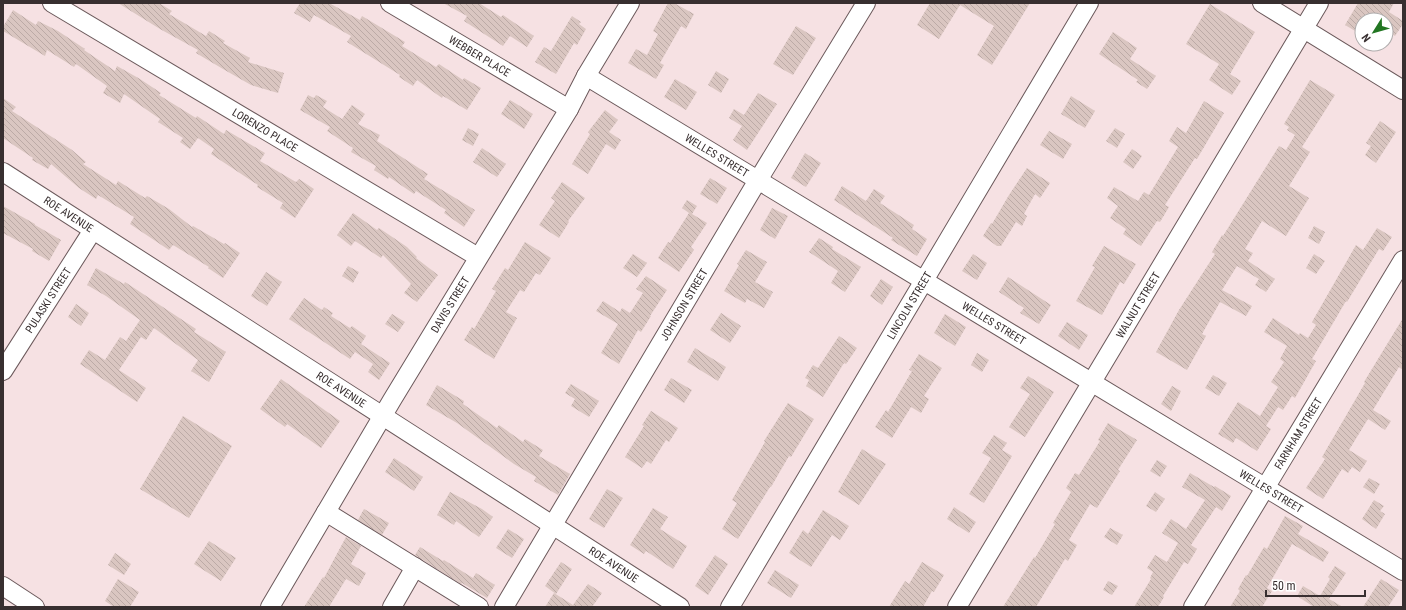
<svg xmlns="http://www.w3.org/2000/svg" width="1406" height="610" font-family="'Roboto Condensed',sans-serif">
<defs>
<pattern id="building-back-hatch" width="6" height="6" patternUnits="userSpaceOnUse"><rect width="6" height="6" fill="#dac6c1"/><path d="M-1 5l2 2M0 0l6 6M5-1l2 2" fill="none" stroke="#bcaaa6"/></pattern>
</defs>
<rect width="100%" height="100%" fill="#f6e1e3"/>
<g fill="url(#building-back-hatch)">
<path d="M118 3H159L172 11 169 14 206 36 209 31 225 41 223 43 250 58 248 62 284 73 278 93 251 85 223 69 196 53 198 50 160 29Z"/>
<path d="M300 3H329L360 20 362 16 405 42 402 46 436 67 439 64 463 80 464 78 481 88 467 110 443 96 442 98 417 80 413 86 399 77 400 75 347 42 351 36 314 15 310 22 294 13Z"/>
<path d="M443 3H479L501 17 503 15 534 36 527 47 510 36 503 46 464 21 467 16Z"/>
<path d="M668 3H674L694 14 686 29 681 26 660 63 664 65 656 79 628 63 636 49 647 55 658 34 653 31Z"/>
<path d="M930 3H1030L992 65 977 55 994 26 960 5 939 39 917 25Z"/>
<path d="M1358 3H1394L1389 12 1403 21V24L1395 36 1386 29V20H1362V35L1345 25Z"/>
<path d="M1210 4 1255 32 1230 74 1241 81 1232 95 1209 80 1219 64 1186 44Z"/>
<path d="M13 10 36 25 38 21 58 31 85 49 84 50 115 71 117 66 140 79 161 93 159 95 196 118 197 116 224 134 226 130 265 153 260 161 296 182 299 179 314 189 295 218 280 208 283 203 257 187 258 185 211 154 214 149 198 138 190 149 180 142 183 138 158 122 160 119 124 94 120 103 103 93 107 86 76 64 74 67 47 50 45 56 3 31V27Z"/>
<path d="M572 16 581 22 579 24 586 29 577 45 574 43 556 74 535 62 544 47 551 51Z"/>
<path d="M796 26 816 38 793 75 773 64Z"/>
<path d="M1113 32 1137 48 1130 59 1156 76 1147 89 1136 82 1138 80 1099 54Z"/>
<path d="M716 71 729 79 721 93 708 85Z"/>
<path d="M675 79 697 92 686 110 664 97Z"/>
<path d="M1310 80 1335 95 1302 147 1310 152 1289 186 1309 198 1286 236 1262 221 1245 249 1253 253 1248 261 1275 279 1266 292 1255 285 1259 279 1237 266 1222 290 1252 306 1246 316 1220 302 1202 334 1206 336 1187 370 1156 352 1179 310 1215 254 1212 252 1222 235 1223 236 1279 146 1286 150 1295 135 1287 130 1289 127 1284 124Z"/>
<path d="M758 93 777 104 747 150 733 140 742 126 729 118 734 109 744 115Z"/>
<path d="M308 95 314 98 316 95 327 101 323 107 342 119 352 105 365 114 358 124 380 135 377 141 428 174 424 179 475 210 464 227 444 213 446 210 416 191 414 194 389 177 388 179 374 170 376 166 351 152 353 148 327 131 330 127 300 110Z"/>
<path d="M1071 96 1095 111 1085 128 1061 114Z"/>
<path d="M3 98 16 107 12 111 72 150 86 162 83 164 116 185 118 181 145 198 147 196 169 209 192 227 193 226 224 244 225 243 240 253 223 278 208 268 209 267 173 245 169 250 130 224 134 217 98 195 96 199 79 188 51 164 48 169 32 160 33 158 3 138Z"/>
<path d="M510 100 533 114 524 129 501 114Z"/>
<path d="M1204 101 1224 113 1197 159 1195 158 1165 205 1169 207 1160 222 1157 221 1141 246 1123 234 1126 229 1110 218 1118 206 1107 198 1114 187 1138 201 1144 192 1149 195 1178 147 1169 141 1177 127 1186 133Z"/>
<path d="M605 110 618 120 609 132 621 140 615 150 606 144 588 174 572 164 590 134 588 132Z"/>
<path d="M1380 121 1396 132 1376 163 1365 155 1371 146 1366 143Z"/>
<path d="M468 128 479 134 473 146 462 140Z"/>
<path d="M1115 128 1125 134 1117 148 1106 141Z"/>
<path d="M1049 131 1072 144 1063 159 1040 145Z"/>
<path d="M482 148 506 164 497 177 473 162Z"/>
<path d="M1132 149 1142 156 1133 169 1123 162Z"/>
<path d="M805 153 821 163 806 187 791 178Z"/>
<path d="M1027 168 1050 183 1040 198 1035 194 1024 214 1027 216 1022 226 1016 222 1001 246H997L983 236 991 223 992 224 1009 195Z"/>
<path d="M710 178 727 188 717 204 700 194Z"/>
<path d="M562 182 585 198 568 221 569 222 559 238 539 225 555 201 551 198Z"/>
<path d="M842 186 866 201 874 189 885 196 880 203 914 225 912 229 927 239 917 256 891 240 893 238 834 200Z"/>
<path d="M687 200 697 206 692 214 707 223 691 247 694 250 679 272 658 258 668 242 670 243 689 213 682 208Z"/>
<path d="M3 206 35 224V225L61 240 49 261 32 251 33 249 3 233Z"/>
<path d="M772 208 788 216 775 239 760 230Z"/>
<path d="M353 213 377 230 379 228 407 247 417 257 416 258 438 275 417 302 404 293 411 284 383 255 381 258 355 241 351 246 337 235Z"/>
<path d="M1314 226 1325 232 1319 244 1308 238Z"/>
<path d="M1377 228 1392 237 1383 251 1379 249 1347 302 1346 301 1312 359 1316 361 1295 398 1292 396 1283 410 1278 407 1266 426 1271 429 1257 451 1236 438 1233 443 1218 434 1238 402 1260 416 1278 387 1271 382 1284 362 1280 359 1287 346 1264 332 1273 318 1299 335 1300 333 1308 338 1316 325 1312 322 1356 245 1363 250Z"/>
<path d="M819 238 833 247 832 249 861 267 845 292 831 283 838 271 809 252Z"/>
<path d="M525 242 551 258 540 275 536 273 524 292 520 290 506 312 517 318 494 359 464 340 472 327 474 329 496 291 492 289 505 268 508 270Z"/>
<path d="M1104 246 1136 264 1124 284 1120 282 1102 315 1076 301 1095 267 1092 266Z"/>
<path d="M746 250 767 262 755 282 773 292 764 308 747 299 745 303 724 291 739 265 737 264Z"/>
<path d="M633 254 647 263 637 277 623 268Z"/>
<path d="M973 254 987 263 977 280 962 271Z"/>
<path d="M1314 254 1325 261 1316 274 1306 268Z"/>
<path d="M348 266 359 272 353 283 342 276Z"/>
<path d="M96 268 124 284 125 282 196 329 194 332 226 352 209 382 191 371 198 360 154 328 146 340 141 337 119 370 146 388 137 402 80 364 89 350 105 360 120 337 126 341 140 320 106 296 87 285Z"/>
<path d="M266 272 282 282 267 306 251 296Z"/>
<path d="M646 276 667 290 650 316H651L641 332 638 330 619 364 601 353 618 324 596 311 603 301 620 312 622 308 630 313 643 293 636 289Z"/>
<path d="M1008 277 1051 305 1039 324 1020 313 1024 308 999 292Z"/>
<path d="M881 279 893 287 882 305 870 296Z"/>
<path d="M304 298 322 310 324 307 333 313 331 316 350 328 352 326 366 336 361 344 390 363 379 380 368 372 373 364 355 352 350 359 289 319Z"/>
<path d="M76 304 89 313 81 326 68 317Z"/>
<path d="M721 313 741 326 730 343 710 330Z"/>
<path d="M392 314 405 322 398 332 385 324Z"/>
<path d="M945 314 966 327 955 346 934 333Z"/>
<path d="M1403 318V370L1399 367 1373 410 1391 421 1385 430 1368 419 1349 450 1367 461 1360 472 1352 467 1348 473 1342 469 1323 499 1306 488 1325 459 1322 457 1365 383 1364 382Z"/>
<path d="M1067 322 1088 335 1079 350 1058 336Z"/>
<path d="M839 336 857 348 846 364 844 363 823 397 806 386 809 380 805 378 813 365 818 368Z"/>
<path d="M695 348 726 367 718 381 687 362Z"/>
<path d="M977 353 989 360 982 372 971 365Z"/>
<path d="M919 354 942 368 924 396 929 399 921 413 911 407 892 438 875 427 886 410 888 412 912 371 909 370Z"/>
<path d="M1213 375 1227 383 1219 396 1205 388Z"/>
<path d="M1028 376 1054 392 1025 437 1009 427 1030 394 1020 388Z"/>
<path d="M671 378 692 390 684 403 664 390Z"/>
<path d="M281 379 340 421 321 448 287 424 285 427 260 409Z"/>
<path d="M571 384 599 401 589 417 571 406 575 399 565 393Z"/>
<path d="M437 385 464 401 463 404 497 428 499 425 523 442 525 439 543 450 539 456 570 474 558 495 534 481 536 477 514 464 457 423 426 405Z"/>
<path d="M1172 386 1181 391 1171 411 1161 404Z"/>
<path d="M788 403 814 419 791 457 789 456 771 487H770L738 539 722 529 737 503 732 500 765 442 764 441Z"/>
<path d="M651 411 678 428 669 442 666 440 651 464 647 461 642 468 625 457 644 426 642 425Z"/>
<path d="M183 416 232 446 189 518 140 489Z"/>
<path d="M1108 423 1137 440 1118 470 1120 471 1097 508 1090 504 1069 540 1077 545 1068 561 1065 559 1036 607H1003L1034 557 1035 558 1055 524 1053 523 1071 492 1066 488 1075 473 1079 475 1100 441 1098 440Z"/>
<path d="M994 435 1007 443 1002 450 1012 456 984 503 969 494 991 458 982 453Z"/>
<path d="M862 449 886 464 859 505 838 492Z"/>
<path d="M394 458 423 477 414 491 385 472Z"/>
<path d="M1157 460 1167 466 1160 477 1150 471Z"/>
<path d="M1190 473 1214 487 1215 486 1231 496 1222 511 1216 507 1191 545 1197 549 1188 564 1184 562 1163 596 1164 597 1158 607H1134L1151 579 1150 578 1153 572 1147 568 1155 555 1167 562 1178 543 1162 533 1171 519 1186 529 1205 500 1182 487Z"/>
<path d="M1369 478 1380 484 1374 494 1363 487Z"/>
<path d="M607 489 623 498 604 528 589 519Z"/>
<path d="M450 492 482 509 493 517 479 537 456 521 454 525 437 515Z"/>
<path d="M1155 492 1165 499 1156 512 1146 506Z"/>
<path d="M1374 500 1384 506 1380 511 1385 514 1376 529 1362 519Z"/>
<path d="M954 507 976 522 969 533 947 519Z"/>
<path d="M653 508 668 517 660 529 687 546 673 569 646 551 644 554 630 545Z"/>
<path d="M364 509 389 523 382 535 358 520Z"/>
<path d="M823 510 849 526 840 540 832 535 811 567 789 553 803 530 808 534Z"/>
<path d="M1285 516 1303 526 1298 534 1329 552 1323 562 1292 544 1267 588 1272 591 1262 607H1230L1240 591 1238 589 1246 575 1247 576 1264 547 1267 549Z"/>
<path d="M1110 528 1123 535 1117 545 1104 537Z"/>
<path d="M508 529 524 539 512 558 496 548Z"/>
<path d="M346 537 361 546 351 564 366 573 359 586 346 579 329 607H304L323 577 324 578Z"/>
<path d="M209 541 236 558 221 581 194 564Z"/>
<path d="M420 547 443 561 444 560 473 578 476 573 495 585 487 598 462 583 461 584 415 555Z"/>
<path d="M115 553 131 564 124 575 108 565Z"/>
<path d="M715 555 728 564 708 595 695 586Z"/>
<path d="M561 562 572 569 556 594 545 586Z"/>
<path d="M922 562 944 575 934 592 932 591 923 607H889L905 581 909 584Z"/>
<path d="M1335 566 1346 573 1329 599 1343 607H1314L1297 596 1303 586 1320 596 1330 579 1328 577Z"/>
<path d="M775 570 799 585 791 598 767 583Z"/>
<path d="M118 579 139 592 130 607H114L105 601Z"/>
<path d="M1381 579 1399 590 1388 607H1363Z"/>
<path d="M1108 581 1118 586 1112 595 1103 590Z"/>
<path d="M588 584 602 593 592 607H545L554 593 573 605Z"/>
</g>
<g fill="none" stroke-linecap="round" stroke-linejoin="round">
<defs>
<g id="minor">
<path id="s1" d="M52 3 478 257"/>
<path id="s2" d="M390 3 569 109"/>
<path d="M1262 3 1403 90"/>
<path id="s3" d="M586 76 1403 571"/>
<path id="s4" d="M3 172 680 607"/>
<path id="s5" d="M3 371 93 230"/>
<path d="M326 512 479 607"/>
<path d="M3 586 35 607"/>
<path id="s6" d="M270 607 392 400 569 109 586 76 630 3"/>
<path d="M392 607 415 567"/>
<path id="s7" d="M504 607 752 190 866 3"/>
<path id="s8" d="M730 607 1089 3"/>
<path id="s9" d="M957 607 1319 3"/>
<path id="s10" d="M1193 607 1403 260"/>
</g>
</defs>
<use href="#minor" stroke="#6b595b" stroke-width="20"/>
<use href="#minor" stroke="#fff" stroke-width="18"/>
</g>
<g text-anchor="middle" stroke-width="3" stroke-linejoin="round" paint-order="stroke">
<g font-size="11" fill="#382f30" stroke="#fff">
<text dy="4" stroke="none"><textPath href="#s2" startOffset="104">WEBBER PLACE</textPath></text>
<text dy="4" stroke="none"><textPath href="#s1" startOffset="248">LORENZO PLACE</textPath></text>
<text dy="4" stroke="none"><textPath href="#s3" startOffset="153">WELLES STREET</textPath></text>
<text dy="4" stroke="none"><textPath href="#s4" startOffset="78">ROE AVENUE</textPath></text>
<text dy="4" stroke="none"><textPath href="#s5" startOffset="84">PULASKI STREET</textPath></text>
<text dy="4" stroke="none"><textPath href="#s6" startOffset="352">DAVIS STREET</textPath></text>
<text dy="4" stroke="none"><textPath href="#s7" startOffset="352">JOHNSON STREET</textPath></text>
<text dy="4" stroke="none"><textPath href="#s8" startOffset="351">LINCOLN STREET</textPath></text>
<text dy="4" stroke="none"><textPath href="#s9" startOffset="352">WALNUT STREET</textPath></text>
<text dy="4" stroke="none"><textPath href="#s3" startOffset="477">WELLES STREET</textPath></text>
<text dy="4" stroke="none"><textPath href="#s4" startOffset="402">ROE AVENUE</textPath></text>
<text dy="4" stroke="none"><textPath href="#s10" startOffset="203">FARNHAM STREET</textPath></text>
<text dy="4" stroke="none"><textPath href="#s3" startOffset="801">WELLES STREET</textPath></text>
<text dy="4" stroke="none"><textPath href="#s4" startOffset="726">ROE AVENUE</textPath></text>
</g>
</g>
<rect width="1406" height="610" fill="none" stroke="#382f30" stroke-width="8"/>
<g transform="translate(1374 32) rotate(233)"><circle r="19" fill="#ffffff" stroke="#afacac"/>
<path d="M0-3L7 15L0 10L-7 15Z" fill="#227622"/>
<text y="-6" font-size="11" font-weight="bold" text-anchor="middle" fill="#382f30">N</text>
</g>
<path d="M1266 590v6h99v-6" fill="none" stroke="#382f30" stroke-width="2"/>
<text x="1272" y="590" font-size="12" fill="#382f30" stroke="#ffffff" stroke-width="3" paint-order="stroke">50 m</text>
</svg>
